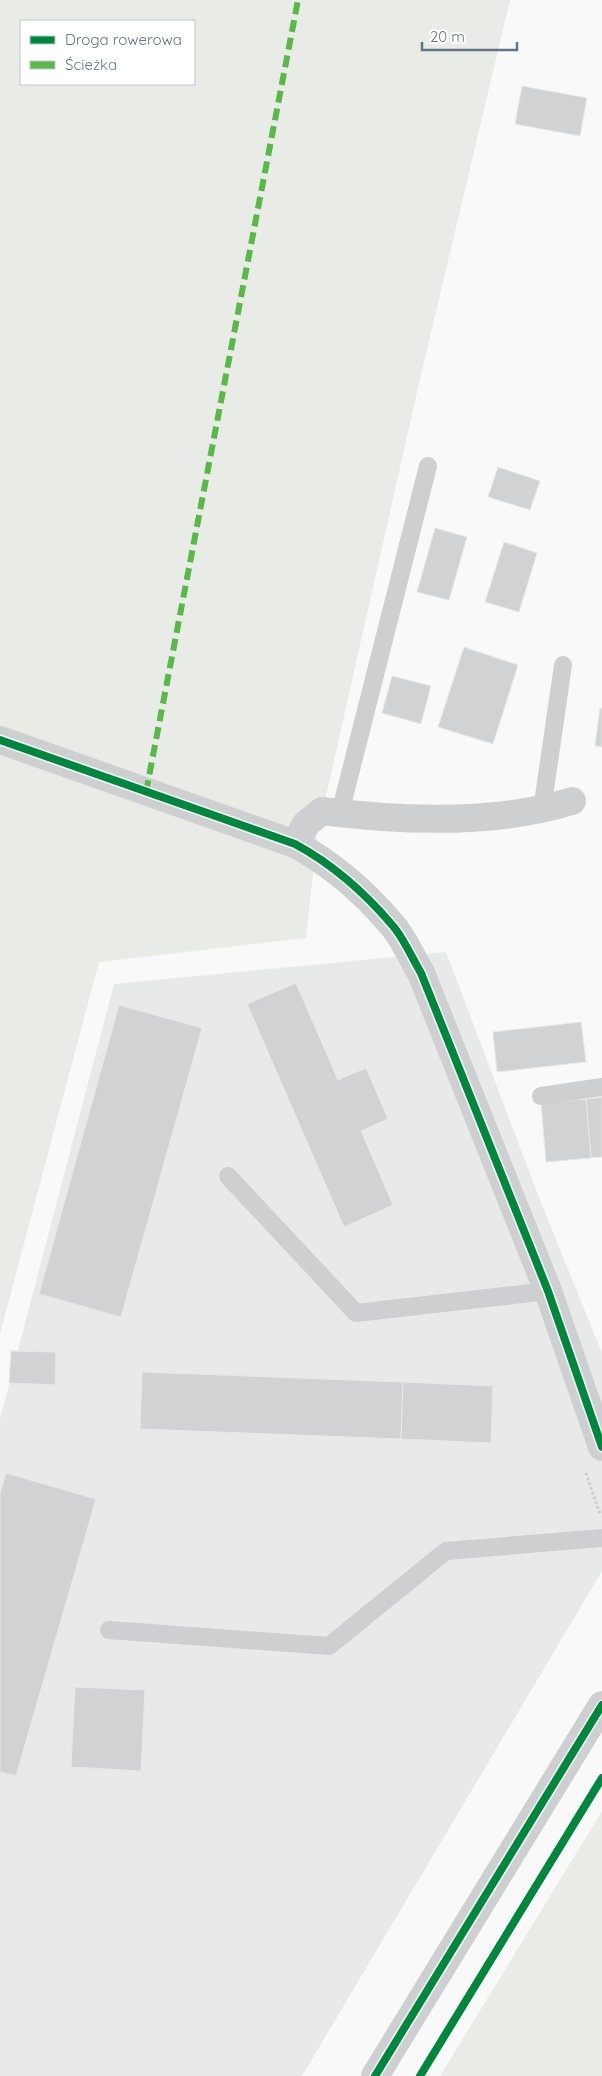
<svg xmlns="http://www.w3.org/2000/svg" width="602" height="2076" font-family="Quicksand,sans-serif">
<rect width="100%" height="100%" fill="#f9f9f9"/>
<path fill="#e8e9e9" d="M446 952 538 1195 602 1353V1571L302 2076H0V1419L114 984Z"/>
<g fill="#e8ebe6" fill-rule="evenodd">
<path d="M0 0H510L420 379 317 836 306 938 99 962 0 1334ZM21 21H194V84H21Z"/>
<path d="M602 1811V2076H440Z"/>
</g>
<g fill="#d0d2d3" stroke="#e8e8e8">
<path d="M522 86 587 98 580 136 515 124Z"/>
<path d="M498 467 540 481 530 510 488 497Z"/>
<path d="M435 528 467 537 449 600 417 592Z"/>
<path d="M504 542 537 553 519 612 485 602Z"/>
<path d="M464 647 518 665 493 744 438 727Z"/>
<path d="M392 676 431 686 421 724 382 713Z"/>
<path d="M600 708 602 709V747L595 746Z"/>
<path d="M296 983 338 1080 366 1068 388 1119 361 1131 393 1205 344 1227 247 1004Z"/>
<path d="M119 1005 202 1028 121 1317 39 1294Z"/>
<path d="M581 1022 586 1062 497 1072 493 1032Z"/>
<path d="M602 1097V1157L591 1158 586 1099Z"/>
<path d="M586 1099 591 1158 546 1162 541 1103Z"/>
<path d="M11 1351 56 1352 55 1385 9 1383Z"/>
<path d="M142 1372 403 1382 401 1439 140 1429Z"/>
<path d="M403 1382 493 1386 491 1443 401 1439Z"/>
<path d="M6 1473 96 1499 16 1776 0 1772V1493Z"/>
<path d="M75 1687 145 1690 141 1771 71 1767Z"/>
</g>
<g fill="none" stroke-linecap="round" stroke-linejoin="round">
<path stroke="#cbcccd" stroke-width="3" stroke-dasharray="2.5 2.5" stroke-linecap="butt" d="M586 1473 600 1514"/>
<g stroke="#cecfd0" stroke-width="18">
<path d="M542 810 563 665"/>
<path d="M340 813 428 466"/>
<path d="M541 1096 602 1087"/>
<path d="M228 1176 356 1313 548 1291"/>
<path d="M109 1630 329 1646 446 1551 602 1538"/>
</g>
<g stroke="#cecfd0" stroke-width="28">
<path d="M0 740 295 844C332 864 366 894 393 926 404 939 412 958 421 973L548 1291 602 1447"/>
<path d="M295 844 306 824 322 811C401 821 495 825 572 801"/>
</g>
<path stroke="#cecfd0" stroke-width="28" d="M375 2076 602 1705"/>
<path stroke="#58b947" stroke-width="6" stroke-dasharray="12 6" stroke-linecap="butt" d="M146 792 298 0"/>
<defs>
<g id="cycleway">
<path d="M0 740 295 844C332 864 366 894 393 926 404 939 412 958 421 973L548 1291 602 1447"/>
<path d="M375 2076 602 1705"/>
<path d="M420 2076 602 1778"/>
</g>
</defs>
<use href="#cycleway" stroke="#fff" stroke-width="11"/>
<use href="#cycleway" stroke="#00873e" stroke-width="8"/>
</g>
<rect x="20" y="20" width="175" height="65" fill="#ffffff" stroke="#c1c8cd"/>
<rect x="30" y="36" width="25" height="8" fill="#00873e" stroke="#c1c8cd"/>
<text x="65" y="45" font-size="15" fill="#657683">Droga rowerowa</text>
<rect x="30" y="61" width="25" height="8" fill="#58b947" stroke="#c1c8cd"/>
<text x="65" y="70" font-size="15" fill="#657683">Ścieżka</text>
<path d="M422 42v8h95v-8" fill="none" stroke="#657683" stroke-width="2.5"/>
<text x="430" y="42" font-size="15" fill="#657683" stroke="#ffffff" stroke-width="4" paint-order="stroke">20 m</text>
</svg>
